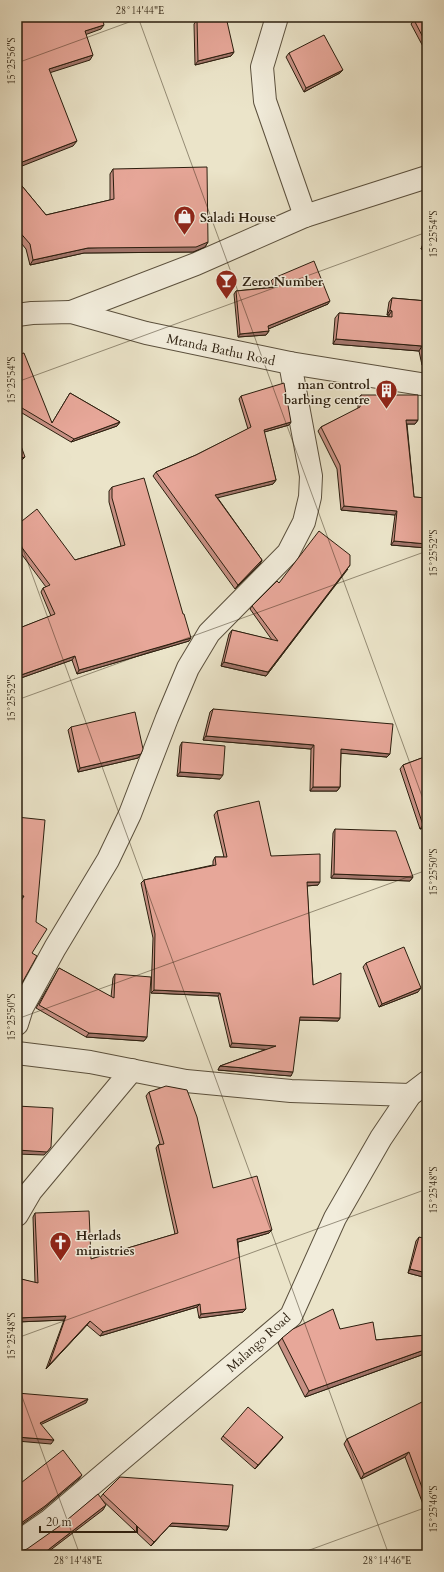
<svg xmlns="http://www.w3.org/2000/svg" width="444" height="1572" font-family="Cardo,serif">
<rect width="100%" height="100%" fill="#ebe4c9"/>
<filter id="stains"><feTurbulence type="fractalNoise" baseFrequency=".005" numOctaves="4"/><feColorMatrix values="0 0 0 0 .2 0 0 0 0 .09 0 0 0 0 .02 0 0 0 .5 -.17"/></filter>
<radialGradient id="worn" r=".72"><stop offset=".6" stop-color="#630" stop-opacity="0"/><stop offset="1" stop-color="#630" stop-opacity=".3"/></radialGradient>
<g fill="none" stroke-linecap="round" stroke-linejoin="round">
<defs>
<g id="street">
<path d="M277 17 262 67 265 101 305 216"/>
<path d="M71 312 196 264 305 216 427 177"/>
<path d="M17 315 32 313 71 312 146 333 290 363 427 385"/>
<path d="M17 1024 22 1008 55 948 108 860 130 814 167 718 188 668 209 633 288 553 304 522 310 497 311 476 290 363"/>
<path d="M17 1053 90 1062 186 1081 291 1091 410 1095"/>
<path d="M17 1215 31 1191 132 1070"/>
<path d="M17 1543 50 1520 291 1316 335 1218 381 1138 410 1095 427 1082"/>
</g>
</defs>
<use href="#street" stroke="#5b503d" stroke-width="24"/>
<use href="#street" stroke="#f2eddc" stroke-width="22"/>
</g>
<g fill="#c79084" stroke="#2b1e0e">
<path d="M427 17V54L411 24 414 20Z"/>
<path d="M197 20 234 52 231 56 195 65 194 24Z"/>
<path d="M289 53 343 70 340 73 304 92 286 57Z"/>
<path d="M113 169 208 242 205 247 193 252 84 253 30 265 26 249 17 238V180L46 215 110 200V174Z"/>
<path d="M427 233V251L421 249Z"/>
<path d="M274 278 328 304 268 329 269 331 266 335 238 337 234 294 236 291 274 287 271 281Z"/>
<path d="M392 298 427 301V364L422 365 419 351 333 344 335 318 339 313 389 317V315H387L389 302Z"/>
<path d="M17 355 52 423 70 393 120 422 117 426 71 442 17 410Z"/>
<path d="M361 395 418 420 415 424H407L414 497 427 498V548L391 545 395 515 341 510 337 469 318 431 321 427 358 409V399Z"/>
<path d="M241 396 291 422 289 425 264 432 276 480 273 484 217 497 262 560 260 564 235 589 153 476 156 472 196 455 248 429 239 399Z"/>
<path d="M112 487 189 641 77 674 72 660 18 679 17 675V629L51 616 41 592 43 588 46 587 17 548V525L75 560 121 546 109 502V491Z"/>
<path d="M348 569 266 676 221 666 229 634 232 630 272 640 250 609 252 606 279 583Z"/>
<path d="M213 709 387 757 341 753 340 787 337 791H310L311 749 203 740 210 712Z"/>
<path d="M71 727 138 758 78 772 68 730Z"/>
<path d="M182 742 220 779 177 776 180 746Z"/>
<path d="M427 756V827L420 829 400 769 403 765Z"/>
<path d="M217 811 271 856 318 885 307 886 313 985 340 1018 338 1021 299 1020 291 1076 218 1070 220 1066 267 1049 230 1047 218 996 151 993 153 938 141 883 144 880 213 865V861L215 857H224L214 815Z"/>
<path d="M335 829 413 877 410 881 331 878 333 833Z"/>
<path d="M366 963 418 992 379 1007 363 967Z"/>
<path d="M59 968 111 997 113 978 115 974 147 1037 144 1041 86 1037 36 1008Z"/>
<path d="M149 1092 213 1188 272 1230 269 1233 238 1242 243 1312 199 1318 197 1307 100 1336 87 1325 46 1369 64 1320 17 1322V1278L35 1283 33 1217 35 1213 91 1259 175 1234 156 1148 158 1145 160 1144 146 1096Z"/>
<path d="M419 1237 427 1278 408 1273 416 1241Z"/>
<path d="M340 1329 376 1340 427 1335V1353L305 1397 278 1343 282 1338Z"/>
<path d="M427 1402V1512H426L405 1457 361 1479 344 1444 347 1439Z"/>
<path d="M223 1436 283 1437 255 1469 221 1439Z"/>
<path d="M103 1494 229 1526 227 1530 169 1526 151 1546 100 1498Z"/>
</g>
<g fill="#a2756b" stroke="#2b1e0e">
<path d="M104 25 101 29 82 36 85 31Z"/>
<path d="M234 52 231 56 195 65 198 61Z"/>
<path d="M93 55 90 60 46 74 49 69Z"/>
<path d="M343 70 340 73 304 92 306 88Z"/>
<path d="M77 141 73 146 17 168V164Z"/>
<path d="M208 242 205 247 193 252 84 253 30 265 33 260 88 248Z"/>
<path d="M423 245 427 247V251L421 249Z"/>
<path d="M330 301 328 304 266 330 268 326Z"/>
<path d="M390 310 392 311 389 315H387Z"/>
<path d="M269 331 266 335 238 337 240 334Z"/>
<path d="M336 339 422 346 419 351 333 344Z"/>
<path d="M427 360V364L422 365 425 361Z"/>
<path d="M406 420H418L415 424H404Z"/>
<path d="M120 422 117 426 71 442 74 439Z"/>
<path d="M291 422 289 425 261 433 264 430Z"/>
<path d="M25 457 22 460 17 462V459Z"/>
<path d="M276 480 273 484 213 499 215 495Z"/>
<path d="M344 506 397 511 395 515 341 510Z"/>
<path d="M394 541 427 544V548L391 545Z"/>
<path d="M262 560 260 564 235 589 238 585Z"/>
<path d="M350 565 266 676 221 666 224 662 268 672Z"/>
<path d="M191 638 189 641 77 674 79 670Z"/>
<path d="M75 656 72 660 18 679 21 675Z"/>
<path d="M206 736 314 745 311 749 203 740Z"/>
<path d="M341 749 390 754 387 757 338 753Z"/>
<path d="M141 754 138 758 78 772 80 768Z"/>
<path d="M180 772 223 775 220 779 177 776Z"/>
<path d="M313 787H340L337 791H310Z"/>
<path d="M427 824V827L420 829 423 825Z"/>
<path d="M334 874 413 877 410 881 331 878Z"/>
<path d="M307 882H320L318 885 305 886Z"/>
<path d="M17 895 24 896 21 900 17 899Z"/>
<path d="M421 988 418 992 379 1007 382 1004Z"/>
<path d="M154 990 220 993 218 996 151 993Z"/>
<path d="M300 1017 340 1018 338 1021 297 1020Z"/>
<path d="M89 1033 147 1037 144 1041 86 1037Z"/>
<path d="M232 1043 276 1046 273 1050 230 1047Z"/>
<path d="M220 1066 293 1072 291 1076 218 1070Z"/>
<path d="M51 1147 44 1155 17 1154V1150Z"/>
<path d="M272 1230 269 1233 235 1243 237 1239Z"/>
<path d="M410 1269 427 1273V1278L408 1273Z"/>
<path d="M200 1304 197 1307 100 1336 103 1332Z"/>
<path d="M246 1309 243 1312 199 1318 201 1314Z"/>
<path d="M66 1316 64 1320 17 1322V1318Z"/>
<path d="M90 1321 87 1325 46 1369 49 1365Z"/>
<path d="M427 1349V1353L305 1397 309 1391Z"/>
<path d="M88 1399 86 1403 38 1426 40 1423Z"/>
<path d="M17 1437 54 1440 51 1444 17 1441Z"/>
<path d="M283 1437 281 1440 255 1469 258 1465Z"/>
<path d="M409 1452 405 1457 361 1479 364 1474Z"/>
<path d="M82 1475 79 1479 42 1510 17 1528V1526Z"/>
<path d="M106 1505 103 1510 44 1555V1553Z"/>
<path d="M172 1523 229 1526 227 1530 169 1526 151 1546 154 1542Z"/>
</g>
<g fill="#e7a799" stroke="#2b1e0e">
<path d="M17 17H102L104 25 85 31 93 55 49 69 77 141 17 164Z"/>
<path d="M210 17H226L234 52 198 61 197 20Z"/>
<path d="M420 17H427V45L414 20Z"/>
<path d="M324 35 343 70 306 88 289 53Z"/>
<path d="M207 167 208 242 196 247 88 248 33 260 30 244 17 229V180L46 215 114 199 113 169Z"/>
<path d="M427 236V247L423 245Z"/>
<path d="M314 261 330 301 268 326 269 331 240 334 236 291 278 287 274 278Z"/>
<path d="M392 298 427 301V360L425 361 422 346 336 339 339 313 392 317V311L390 310Z"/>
<path d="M24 353 52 423 70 393 120 422 74 439 17 405V355Z"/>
<path d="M284 383 291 422 264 430 276 480 215 495 262 560 238 585 156 472 196 455 251 427 241 396Z"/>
<path d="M361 395H418V420H406L414 497 427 498V544L394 541 397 511 344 506 340 465 321 427 360 407Z"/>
<path d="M17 435 25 457 17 459Z"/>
<path d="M144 478 183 614H184L191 638 79 670 75 656 21 675 17 664V629L55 614 43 588 50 585 17 541V525L37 509 75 560 125 545 112 498V487Z"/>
<path d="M319 531 350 555V565L268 672 224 662 232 630 278 641 252 606 277 581 279 583Z"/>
<path d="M213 709 393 724 390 754 341 749 340 787H313L314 745 206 736Z"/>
<path d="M135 712 143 749 141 754 80 768 71 727Z"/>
<path d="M182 742 225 746 223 775 180 772Z"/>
<path d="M427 756V824L423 825 403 765Z"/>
<path d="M259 801 271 856 320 854V882H307L313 985 341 973 340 1018 300 1017 293 1072 220 1066 276 1046 232 1043 220 993 154 990 155 934 144 880 216 865 215 857H227L217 811Z"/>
<path d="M17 817 45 820 36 922 47 929 32 953 37 956 17 992V908L24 896 17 895Z"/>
<path d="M335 829 396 831 413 877 334 874Z"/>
<path d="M404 947 421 988 382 1004 366 963Z"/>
<path d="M59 968 114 998 115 974 151 977 147 1037 89 1033 39 1005Z"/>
<path d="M166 1086 187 1090 197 1117 213 1188 257 1176 272 1230 237 1239 246 1309 201 1314 200 1304 103 1332 90 1321 49 1365 66 1316 17 1318V1278L38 1283 35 1213 89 1211 91 1259 178 1233 158 1145 164 1144 149 1092Z"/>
<path d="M17 1106 53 1108 51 1147 47 1152 17 1150Z"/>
<path d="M419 1237 427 1239V1273L410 1269Z"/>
<path d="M333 1309 340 1329 373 1322 376 1340 427 1335V1349L309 1391 282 1338 293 1329Z"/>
<path d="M17 1393 88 1399 40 1423 54 1440 17 1437Z"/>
<path d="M422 1402H427V1501L409 1452 364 1474 347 1439Z"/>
<path d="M248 1407 283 1437 258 1465 223 1436Z"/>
<path d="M63 1450 82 1475 45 1506 17 1526V1486Z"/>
<path d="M120 1477 233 1485 229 1526 172 1523 154 1542 103 1494Z"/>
<path d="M98 1494 106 1505 44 1553 45 1555H17V1550L21 1551 27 1549 61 1525Z"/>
</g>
<path fill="none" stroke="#2b1e0e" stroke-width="1" stroke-opacity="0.45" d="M138 17 427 810M17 63 143 17M17 382 427 232M17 533 389 1555M17 700 427 551M17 1019 427 870M17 1338 427 1189M17 1383 80 1555M296 1555 427 1507"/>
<defs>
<symbol id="shop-pin" viewBox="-11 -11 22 30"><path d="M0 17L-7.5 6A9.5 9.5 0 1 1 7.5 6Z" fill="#8f2418" stroke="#f2eddc"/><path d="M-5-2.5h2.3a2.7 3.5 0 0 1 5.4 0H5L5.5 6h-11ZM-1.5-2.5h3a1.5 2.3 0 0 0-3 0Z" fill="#fff"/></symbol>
<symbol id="bar-pin" viewBox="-11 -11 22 30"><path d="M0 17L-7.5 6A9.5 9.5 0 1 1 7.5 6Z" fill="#8f2418" stroke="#f2eddc"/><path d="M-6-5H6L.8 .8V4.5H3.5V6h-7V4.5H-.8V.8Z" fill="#fff"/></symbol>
<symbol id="building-pin" viewBox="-11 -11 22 30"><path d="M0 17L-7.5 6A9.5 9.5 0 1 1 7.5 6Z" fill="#8f2418" stroke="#f2eddc"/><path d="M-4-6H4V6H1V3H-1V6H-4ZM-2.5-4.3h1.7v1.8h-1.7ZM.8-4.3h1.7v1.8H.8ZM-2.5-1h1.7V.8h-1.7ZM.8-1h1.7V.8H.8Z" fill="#fff"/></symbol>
<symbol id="church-pin" viewBox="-11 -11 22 30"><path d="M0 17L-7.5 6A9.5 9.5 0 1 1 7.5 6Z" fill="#8f2418" stroke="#f2eddc"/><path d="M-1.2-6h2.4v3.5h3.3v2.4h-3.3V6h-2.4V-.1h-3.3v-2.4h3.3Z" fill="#fff"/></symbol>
</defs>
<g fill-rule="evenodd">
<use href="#shop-pin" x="172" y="204" width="25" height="34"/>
<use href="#bar-pin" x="214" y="268" width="25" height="34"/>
<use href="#building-pin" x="374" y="378" width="25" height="34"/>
<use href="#church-pin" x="48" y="1230" width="25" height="34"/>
</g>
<g text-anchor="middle" stroke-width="3" stroke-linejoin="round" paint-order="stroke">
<g font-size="13" font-weight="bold" fill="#2b1e0e" stroke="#f2eddc" text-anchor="start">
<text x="200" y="222">Saladi House</text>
<text x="242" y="286">Zero Number</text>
<text x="370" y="389" text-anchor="end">man control<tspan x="370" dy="15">barbing centre</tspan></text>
<text x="76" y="1240">Herlads<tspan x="76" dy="15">ministries</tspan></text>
</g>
<g font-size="13" fill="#2b1e0e" stroke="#f2eddc">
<text transform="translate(221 349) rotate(12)" y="5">Mtanda Bathu Road</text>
<text transform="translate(258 1342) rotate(-42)" y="5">Malango Road</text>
</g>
</g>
<rect width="444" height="1572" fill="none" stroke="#ebe4c9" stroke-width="44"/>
<path d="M40 1526v6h97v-6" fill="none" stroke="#2b1e0e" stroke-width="2"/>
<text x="46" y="1526" font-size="12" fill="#2b1e0e" stroke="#f2eddc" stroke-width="3" paint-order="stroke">20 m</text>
<rect x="22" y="22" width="400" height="1528" fill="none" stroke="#2b1e0e" stroke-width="1.5"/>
<g font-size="10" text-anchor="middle" fill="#2b1e0e">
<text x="140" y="14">28°14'44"E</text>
<text transform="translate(11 61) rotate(-90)" y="4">15°25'56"S</text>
<text transform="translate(433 234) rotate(-90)" y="4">15°25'54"S</text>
<text transform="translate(11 380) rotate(-90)" y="4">15°25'54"S</text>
<text transform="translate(433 553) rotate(-90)" y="4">15°25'52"S</text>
<text transform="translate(11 698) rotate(-90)" y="4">15°25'52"S</text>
<text transform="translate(433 872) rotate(-90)" y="4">15°25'50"S</text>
<text transform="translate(11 1017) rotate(-90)" y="4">15°25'50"S</text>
<text transform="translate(433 1190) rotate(-90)" y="4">15°25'48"S</text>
<text transform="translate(11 1336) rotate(-90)" y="4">15°25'48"S</text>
<text transform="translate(433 1509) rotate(-90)" y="4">15°25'46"S</text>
<text x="78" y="1564">28°14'48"E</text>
<text x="387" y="1564">28°14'46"E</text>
</g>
<rect width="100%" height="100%" filter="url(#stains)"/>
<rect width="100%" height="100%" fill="url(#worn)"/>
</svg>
